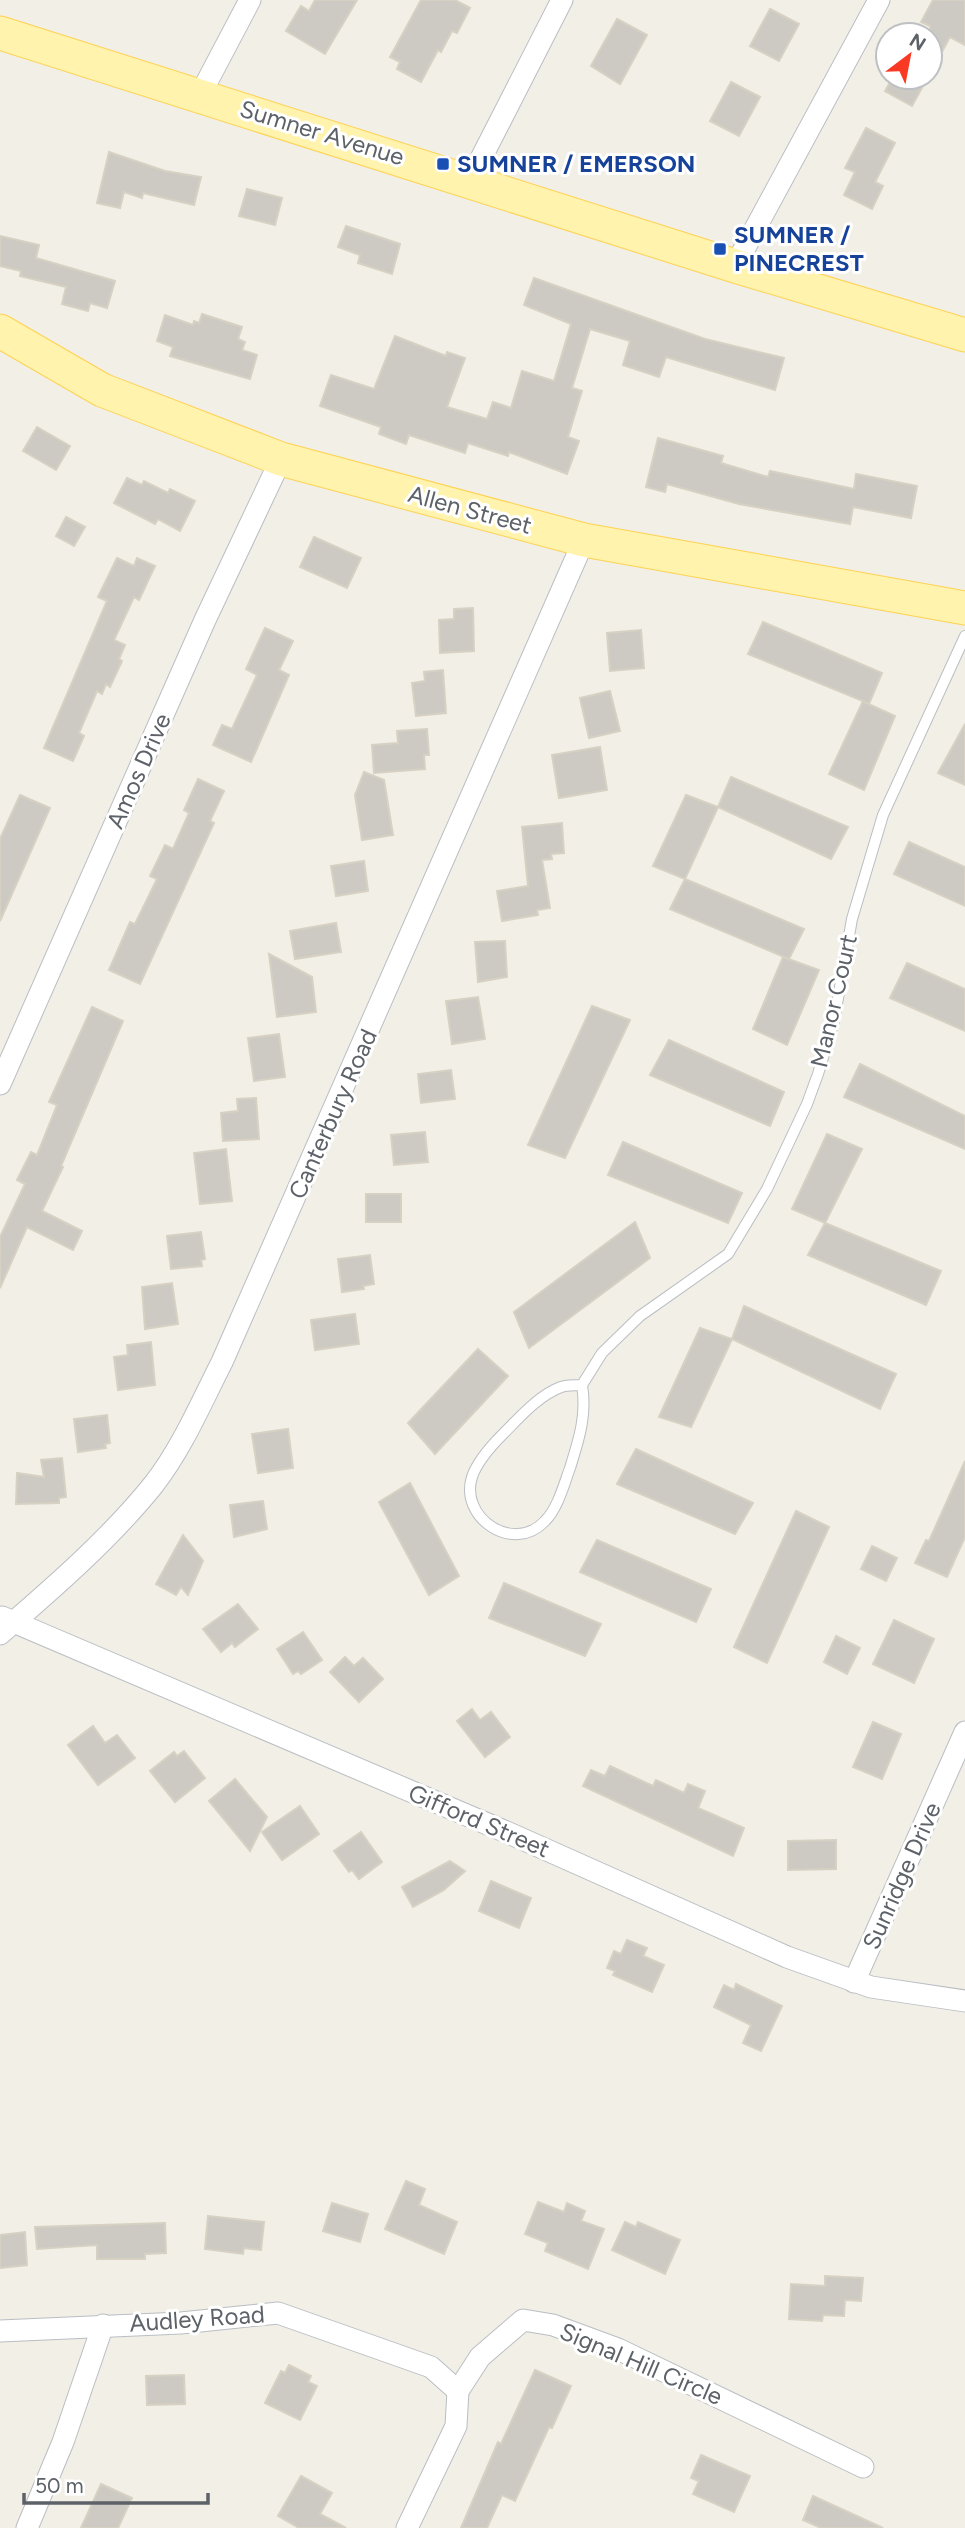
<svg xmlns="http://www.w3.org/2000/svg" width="965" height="2528" font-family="Figtree,sans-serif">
<rect width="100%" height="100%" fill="#f1efe6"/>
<g fill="#cccac3" stroke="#d7d1c3" stroke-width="2">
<path d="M315 0H357L325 54 286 31 301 6 309 11Z"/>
<path d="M421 0H455L470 8 457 33 452 31 441 52 438 50 421 82 397 69 400 62 390 57Z"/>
<path d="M933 0H965V45L950 37 930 74V26L921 22Z"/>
<path d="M770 9 799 24 779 61 750 46Z"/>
<path d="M617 19 647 35 620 84 591 66Z"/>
<path d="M893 77H928L912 106 885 91Z"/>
<path d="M731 82 760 97 739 136 710 121Z"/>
<path d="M866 128 895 143 875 182 883 186 872 209 844 195 855 172 845 168Z"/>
<path d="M109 152 165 171 201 177 194 205 143 193 142 198 124 192 120 208 97 203Z"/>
<path d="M247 189 282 198 275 225 239 216Z"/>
<path d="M346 226 400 244 392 274 358 263 360 255 338 247Z"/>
<path d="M0 236 39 245 36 258 115 281 107 308 90 303 88 311 62 304 66 287 20 276 21 271 0 266Z"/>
<path d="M534 278 705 339 784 358 775 390 666 357 659 377 623 365 630 341 590 329 572 388 582 391 568 437 579 441 567 474 509 452 508 456 468 443 465 453 409 435 406 444 379 434 381 427 320 406 331 375 374 389 395 336 446 356 447 352 465 358 447 407 487 419 493 402 511 408 522 371 554 381 571 324 524 305Z"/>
<path d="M202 314 242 327 238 339 245 342 242 350 257 355 250 379 170 356 173 347 157 341 165 315 193 325 194 321 199 323Z"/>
<path d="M37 427 70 446 56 470 23 451Z"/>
<path d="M658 438 723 456 721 463 768 477 770 471 854 489 856 474 917 486 911 518 853 507 850 524 739 504 667 484 665 492 646 487Z"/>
<path d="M127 478 142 485 144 481 168 493 170 489 195 501 180 531 158 519 155 524 114 503Z"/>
<path d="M66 517 85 527 74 546 56 536Z"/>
<path d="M314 537 361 558 347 588 300 567Z"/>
<path d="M117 558 134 566 137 558 155 566 139 600 134 597 114 640 125 645 119 659 122 661 110 687 106 684 102 694 97 691 79 733 84 736 73 761 44 748 107 601 98 597Z"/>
<path d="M473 608 474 651 440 653 439 620 454 619V609Z"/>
<path d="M763 622 882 673 869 704 864 702 895 716 864 790 829 774 863 701 748 654Z"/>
<path d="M265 628 293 641 279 670 289 675 251 762 213 745 222 725 232 729 257 675 246 669Z"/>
<path d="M641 630 644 668 610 671 607 633Z"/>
<path d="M443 670 446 713 416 716 412 683 425 681 424 672Z"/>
<path d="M610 691 620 731 589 738 580 698Z"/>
<path d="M965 724V785L938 773Z"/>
<path d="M427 729 429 755H424L425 769 374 773 372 745 398 743 397 731Z"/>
<path d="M600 747 607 790 559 798 552 755Z"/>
<path d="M364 772 384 780 393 835 362 840 355 795Z"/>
<path d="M731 777 848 827 831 859 718 807Z"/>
<path d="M198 779 224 791 210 821 214 823 140 984 109 970 130 922 135 924 157 879 150 876 165 845 173 849 189 813 184 810Z"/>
<path d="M20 795 50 808 0 921V839Z"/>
<path d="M686 795 718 807 685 879 653 866Z"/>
<path d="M562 823 564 853 551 854 552 859 542 860 550 908 537 910 538 915 502 921 497 891 528 886 522 827Z"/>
<path d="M909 842 965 867V906L894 874Z"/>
<path d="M364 861 368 891 336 896 331 866Z"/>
<path d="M685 879 804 929 789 959 670 909Z"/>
<path d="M336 923 341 952 295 959 290 931Z"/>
<path d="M505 941 507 977 478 982 475 942Z"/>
<path d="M269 954 312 977 316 1012 277 1017Z"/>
<path d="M783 957 819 970 787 1045 753 1029Z"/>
<path d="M907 963 965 989V1031L890 998Z"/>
<path d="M478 997 485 1039 452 1044 446 1001Z"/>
<path d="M592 1006 630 1020 565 1158 528 1145Z"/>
<path d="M92 1007 123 1021 61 1166 63 1167 42 1211 82 1231 73 1250 27 1227 0 1288V1237L25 1184 17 1180 31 1152 37 1155 57 1105 49 1102Z"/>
<path d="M279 1034 285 1077 254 1081 248 1038Z"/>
<path d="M669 1040 784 1092 770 1126 650 1075Z"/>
<path d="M860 1064 965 1116V1149L844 1097Z"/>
<path d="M451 1070 455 1099 421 1103 418 1074Z"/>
<path d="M256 1098 259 1139 223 1141 221 1113 238 1111 237 1099Z"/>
<path d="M425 1132 428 1162 394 1165 391 1135Z"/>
<path d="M827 1134 862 1149 825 1223 792 1209Z"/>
<path d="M623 1142 742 1193 728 1223 608 1175Z"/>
<path d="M226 1149 232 1201 200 1204 194 1153Z"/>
<rect x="366" y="1194" width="35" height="28"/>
<path d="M635 1222 650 1258 529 1348 514 1312Z"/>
<path d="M825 1223 941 1271 926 1305 808 1255Z"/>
<path d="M201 1232 205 1259 201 1260 202 1266 171 1269 167 1236Z"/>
<path d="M370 1255 374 1284 363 1286 364 1289 342 1292 338 1259Z"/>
<path d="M172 1283 178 1324 145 1329 142 1287Z"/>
<path d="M744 1306 896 1374 880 1409 732 1339Z"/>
<path d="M355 1314 359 1344 315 1350 311 1320Z"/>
<path d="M700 1328 732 1339 691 1427 659 1417Z"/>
<path d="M151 1342 155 1385 118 1390 114 1357 128 1355 127 1345Z"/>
<path d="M478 1349 508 1376 435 1454 408 1423Z"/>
<path d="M107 1415 110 1443 105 1444 106 1448 78 1452 74 1419Z"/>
<path d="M288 1429 293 1468 258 1473 252 1434Z"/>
<path d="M636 1449 753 1503 735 1534 617 1484Z"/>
<path d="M62 1458 66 1497 59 1498V1503L16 1504 17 1473 44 1477 41 1460Z"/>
<path d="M965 1461V1537L947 1577 915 1563 926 1540 929 1541Z"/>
<path d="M410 1483 459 1576 429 1595 379 1502Z"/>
<path d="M263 1501 267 1529 234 1537 230 1505Z"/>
<path d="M796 1511 829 1527 767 1663 734 1647Z"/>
<path d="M183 1535 203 1561 188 1595 181 1587 176 1595 156 1584Z"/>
<path d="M597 1540 711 1589 696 1622 580 1572Z"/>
<path d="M872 1546 897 1558 886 1581 861 1569Z"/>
<path d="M504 1583 601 1624 585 1656 489 1618Z"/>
<path d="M238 1604 258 1629 235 1647 232 1643 221 1652 203 1629Z"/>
<path d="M894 1620 934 1639 914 1683 873 1664Z"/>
<path d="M303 1632 322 1660 301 1674 298 1671 293 1674 277 1649Z"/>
<path d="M836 1636 860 1648 847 1674 824 1662Z"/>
<path d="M345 1657 354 1666 363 1658 383 1679 359 1702 330 1672Z"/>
<path d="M472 1709 480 1720 491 1712 510 1737 485 1757 457 1721Z"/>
<path d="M873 1722 901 1734 882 1779 853 1767Z"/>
<path d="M93 1726 105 1743 117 1735 135 1758 98 1785 68 1745Z"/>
<path d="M184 1751 205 1778 175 1802 150 1771 174 1752 177 1756Z"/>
<path d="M610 1766 653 1786 656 1780 684 1793 688 1784 705 1791 698 1808 744 1828 733 1856 583 1786 591 1770 605 1776Z"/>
<path d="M235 1779 267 1817 250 1851 209 1801Z"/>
<path d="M300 1806 319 1834 282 1860 262 1832Z"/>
<path d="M361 1832 382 1862 359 1879 352 1870 349 1872 334 1851Z"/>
<path d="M836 1840V1869L788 1870V1841Z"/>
<path d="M450 1861 465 1871 444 1890 413 1907 402 1887Z"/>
<path d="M491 1881 531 1898 519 1928 479 1911Z"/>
<path d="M627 1940 647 1948 643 1956 664 1965 652 1992 613 1975 615 1971 607 1968 614 1951 621 1954Z"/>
<path d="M736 1984 782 2006 761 2051 743 2043 751 2025 714 2007 724 1985 734 1990Z"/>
<path d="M406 2181 425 2189 419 2205 457 2222 444 2254 385 2229Z"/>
<path d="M538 2202 564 2212 567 2203 585 2211 581 2221 604 2229 588 2269 545 2251 548 2243 525 2234Z"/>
<path d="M332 2203 368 2214 360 2242 323 2231Z"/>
<path d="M208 2216 264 2222 261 2250 244 2248 243 2254 205 2249Z"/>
<path d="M625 2222 636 2227 638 2222 680 2240 665 2274 612 2250Z"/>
<path d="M165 2223 166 2253 145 2254V2259H97V2245L37 2249 35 2227Z"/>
<path d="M25 2232 27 2265 0 2268V2235Z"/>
<path d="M825 2276 863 2278 861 2301 845 2300 844 2316 823 2315 822 2321 789 2319 791 2284 825 2286Z"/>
<path d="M289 2365 311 2376 308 2382 317 2386 300 2420 265 2403 281 2371 285 2373Z"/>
<path d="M535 2370 571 2386 552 2428 549 2427 515 2501 502 2495 487 2528H461L498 2442 501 2444Z"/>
<path d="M184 2375 185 2404 147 2405 146 2376Z"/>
<path d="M701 2455 750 2476 734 2512 693 2494 699 2481 691 2478Z"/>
<path d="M301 2476 332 2493 320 2514 346 2528H299L278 2516Z"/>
<path d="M101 2484 132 2498 118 2528H81Z"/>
<path d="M813 2496 883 2528H821L803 2520Z"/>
</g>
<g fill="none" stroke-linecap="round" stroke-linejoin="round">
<defs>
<path id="lane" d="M582 1385C576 1385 567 1385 561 1387 539 1395 519 1418 503 1434 492 1445 477 1462 472 1477 459 1517 513 1555 545 1521 558 1508 564 1484 570 1468 579 1439 587 1415 582 1385L602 1353 640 1316 728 1254 767 1189 807 1104 818 1074 834 1021 852 919 883 815 965 636"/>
<g id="street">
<path d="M200 95 250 0"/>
<path d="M470 180 562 0"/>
<path d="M735 266 879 0"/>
<path d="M0 1084 205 620 281 459"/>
<path d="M2 1617 511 1834 787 1957 871 1987 965 2001"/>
<path d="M0 1634C52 1589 111 1538 154 1484 182 1448 201 1403 222 1362L584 540"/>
<path d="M854 1982 965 1732"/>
<path d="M0 2331 181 2323 278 2313 431 2367 458 2391"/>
<path d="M27 2528 63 2442 103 2325"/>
<path d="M407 2528 456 2426 458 2391 480 2357 523 2320 553 2325 618 2349 863 2467"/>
</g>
<g id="primary">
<path d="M0 33 735 266 965 335"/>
<path d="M0 331 102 390 281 459 584 540 965 608"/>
</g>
</defs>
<use href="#lane" stroke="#babec3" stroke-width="12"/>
<use href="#street" stroke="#babec3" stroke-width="23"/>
<use href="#primary" stroke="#fed252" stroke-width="35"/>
<use href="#lane" stroke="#fff" stroke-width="10"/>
<use href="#street" stroke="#fff" stroke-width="21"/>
<use href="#primary" stroke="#fff3ad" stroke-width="33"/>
</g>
<g fill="#1a4fb4" stroke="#fff" stroke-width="2.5">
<rect x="436" y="157" width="14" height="14" rx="3.5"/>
<rect x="713" y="242" width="14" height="14" rx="3.5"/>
</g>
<g text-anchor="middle" stroke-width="6" stroke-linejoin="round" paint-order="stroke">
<g font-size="24" fill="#5d6268" stroke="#fff">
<text transform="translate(322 133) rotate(17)" y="8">Sumner Avenue</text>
<text transform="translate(470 510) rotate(15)" y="8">Allen Street</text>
<text transform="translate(139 771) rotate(-66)" y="8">Amos Drive</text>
<text transform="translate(834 1001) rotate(-77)" y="8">Manor Court</text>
<text transform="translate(333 1114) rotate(-66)" y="8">Canterbury Road</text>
<text transform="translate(479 1821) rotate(23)" y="8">Gifford Street</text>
<text transform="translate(902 1876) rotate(-66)" y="8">Sunridge Drive</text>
<text transform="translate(197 2319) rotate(-4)" y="8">Audley Road</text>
<text transform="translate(641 2364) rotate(23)" y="8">Signal Hill Circle</text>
</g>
<g font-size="24" font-weight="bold" fill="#164399" stroke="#fff" text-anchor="start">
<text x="457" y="172">SUMNER / EMERSON</text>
<text x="734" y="243">SUMNER /<tspan x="734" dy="28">PINECREST</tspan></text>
</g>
</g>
<g transform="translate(909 56) rotate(32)"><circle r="33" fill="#ffffff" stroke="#bec0c3" stroke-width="2"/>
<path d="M0-5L12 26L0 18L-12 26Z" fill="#f93924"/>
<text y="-10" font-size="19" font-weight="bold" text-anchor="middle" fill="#5d6268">N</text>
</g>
<path d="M24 2493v10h184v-10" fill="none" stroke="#5d6268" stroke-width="3.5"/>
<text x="35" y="2493" font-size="21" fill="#5d6268" stroke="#ffffff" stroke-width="5" paint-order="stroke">50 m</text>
</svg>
